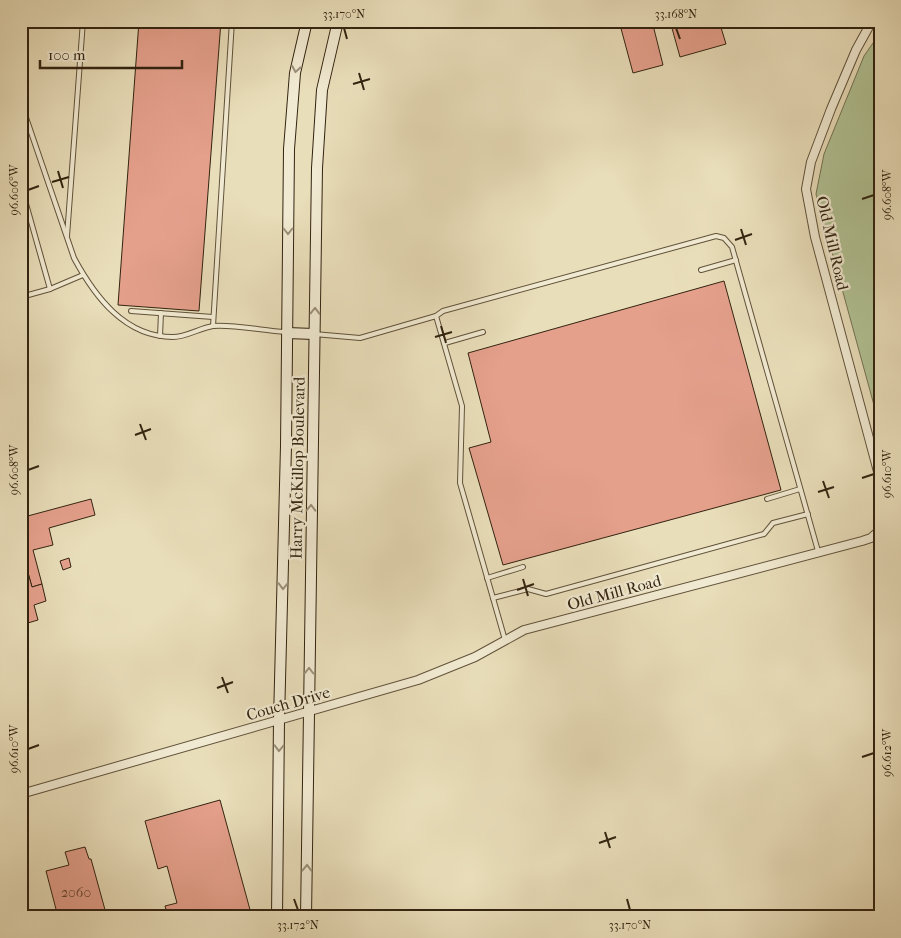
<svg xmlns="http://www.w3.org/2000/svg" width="901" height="938" font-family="'IM FELL French Canon',serif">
<rect width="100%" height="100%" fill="#e9deba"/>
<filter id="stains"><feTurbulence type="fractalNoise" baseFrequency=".004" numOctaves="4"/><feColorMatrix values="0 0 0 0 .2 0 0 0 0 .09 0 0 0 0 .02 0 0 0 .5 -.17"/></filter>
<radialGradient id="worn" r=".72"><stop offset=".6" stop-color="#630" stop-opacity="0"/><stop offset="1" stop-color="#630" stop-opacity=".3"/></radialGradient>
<path fill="#b1c294" stroke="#727252" d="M880 33V427L816 194 824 154 864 56Z"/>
<g fill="#e5a08c" stroke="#322310">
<path d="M139 21H221L199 311 118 305Z"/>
<path d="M619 21H652L663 65 633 73Z"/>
<path d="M670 21H719L726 44 680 57Z"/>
<path d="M724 281 781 490 503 565 469 448 491 442 468 353Z"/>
<path d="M91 499 95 515 49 528 53 545 33 550 42 584 32 587 21 548V507L24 517Z"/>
<path d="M21 548 32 587 42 584 46 601 34 605 38 620 21 625Z"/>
<path d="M69 558 71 567 63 570 60 561Z"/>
<path d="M220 800 252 917H168L165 906 177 903 167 866 158 869 145 821Z"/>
<path d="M85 847 89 859H91L107 917H44L57 913 46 871 69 865 65 852Z"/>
</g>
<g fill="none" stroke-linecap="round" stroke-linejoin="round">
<defs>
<g id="lane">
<path d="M21 103 74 258C95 297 125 337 173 337 186 337 200 328 213 326 232 324 265 331 285 332"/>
<path d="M21 186 50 289"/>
<path d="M67 236 83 21"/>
<path d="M701 270 736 260"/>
<path d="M21 297 50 289 83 275"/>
<path d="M131 311 213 317"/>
<path d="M213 326 232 21"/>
<path d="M314 334 360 338 436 316"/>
<path d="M160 336 161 313"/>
<path d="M445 343 483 332"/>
<path d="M767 499 800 489"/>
<path d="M487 578 523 567"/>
<path d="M493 598 528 589 546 594 764 534 773 523 808 514"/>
<path d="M505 640 460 483 462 406 436 316 443 311 716 236 724 238 732 247 818 551"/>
</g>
<g id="street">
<path d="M872 21 856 50 831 109 811 162 806 189 815 237 880 479"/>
<path d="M21 794 418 680 475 657 524 630 862 541 871 538 880 530"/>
</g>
<g id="secondary">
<path d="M287 333 314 334"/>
<path d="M277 917 279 720 286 446 289 149 295 73 307 21"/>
<path d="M306 917 317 168 322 90 338 21"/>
</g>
</defs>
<use href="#lane" stroke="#60523a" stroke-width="6"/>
<use href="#street" stroke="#60523a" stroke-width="10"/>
<use href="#secondary" stroke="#322310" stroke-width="12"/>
<use href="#lane" stroke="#f1ead2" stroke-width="4"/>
<use href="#street" stroke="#f1ead2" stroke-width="8"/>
<use href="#secondary" stroke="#f1ead2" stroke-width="10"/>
</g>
<defs><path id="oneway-chevron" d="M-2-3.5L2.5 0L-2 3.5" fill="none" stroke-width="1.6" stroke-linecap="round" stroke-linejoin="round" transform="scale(1.25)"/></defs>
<g stroke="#9b907b">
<use href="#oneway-chevron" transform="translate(296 69) rotate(100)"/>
<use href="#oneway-chevron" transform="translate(288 231) rotate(90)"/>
<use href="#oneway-chevron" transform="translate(315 311) rotate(-89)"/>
<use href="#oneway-chevron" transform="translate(311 508) rotate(-89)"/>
<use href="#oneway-chevron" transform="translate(283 586) rotate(91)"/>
<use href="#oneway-chevron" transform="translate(309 671) rotate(-90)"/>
<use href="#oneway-chevron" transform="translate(279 748) rotate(91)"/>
<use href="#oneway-chevron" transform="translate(307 868) rotate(-89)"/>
</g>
<path fill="none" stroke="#322310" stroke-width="2" d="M344 28 347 39M676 28 680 39M359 73 364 90M353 84 370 79M58 171 63 188M52 182 69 177M28 190 39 186M862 199 874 195M741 229 746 245M735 240 752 234M441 326 446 343M435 337 452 332M140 424 146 440M135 435 151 429M28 470 39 466M862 478 874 474M823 481 829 498M818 492 834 487M523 579 528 596M517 590 534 584M222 677 228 693M217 688 233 682M28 749 39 745M862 757 874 753M605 832 610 848M599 843 616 837M294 899 298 910M627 899 630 910"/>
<g text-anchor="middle" stroke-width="4.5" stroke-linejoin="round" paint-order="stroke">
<g font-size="14" fill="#5f422f">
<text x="76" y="897">2060</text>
</g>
<g font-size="16" fill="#322310" stroke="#f1ead2">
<text transform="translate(833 243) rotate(77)" y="6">Old Mill Road</text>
<text transform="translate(297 468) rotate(-89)" y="6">Harry McKillop Boulevard</text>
<text transform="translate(614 592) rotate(-15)" y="6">Old Mill Road</text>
<text transform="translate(288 703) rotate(-16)" y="6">Couch Drive</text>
</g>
</g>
<rect width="901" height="938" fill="none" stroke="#e9deba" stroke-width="55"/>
<path d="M40 60v8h142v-8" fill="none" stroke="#322310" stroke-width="2.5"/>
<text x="48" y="60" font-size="15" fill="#322310" stroke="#f1ead2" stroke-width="4" paint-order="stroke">100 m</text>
<rect x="28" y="28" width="846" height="882" fill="none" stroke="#322310" stroke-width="2"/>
<g font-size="12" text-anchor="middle" fill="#322310">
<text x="344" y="18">33.170°N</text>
<text x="676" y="18">33.168°N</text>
<text transform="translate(14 190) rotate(-90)" y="4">96.606°W</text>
<text transform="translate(887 195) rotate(-90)" y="4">96.608°W</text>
<text transform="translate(14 470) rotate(-90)" y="4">96.608°W</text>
<text transform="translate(887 474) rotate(-90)" y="4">96.610°W</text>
<text transform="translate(14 749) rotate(-90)" y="4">96.610°W</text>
<text transform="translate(887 753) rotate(-90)" y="4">96.612°W</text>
<text x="298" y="929">33.172°N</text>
<text x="630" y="929">33.170°N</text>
</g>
<rect width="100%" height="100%" filter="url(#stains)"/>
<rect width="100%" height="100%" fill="url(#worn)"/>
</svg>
